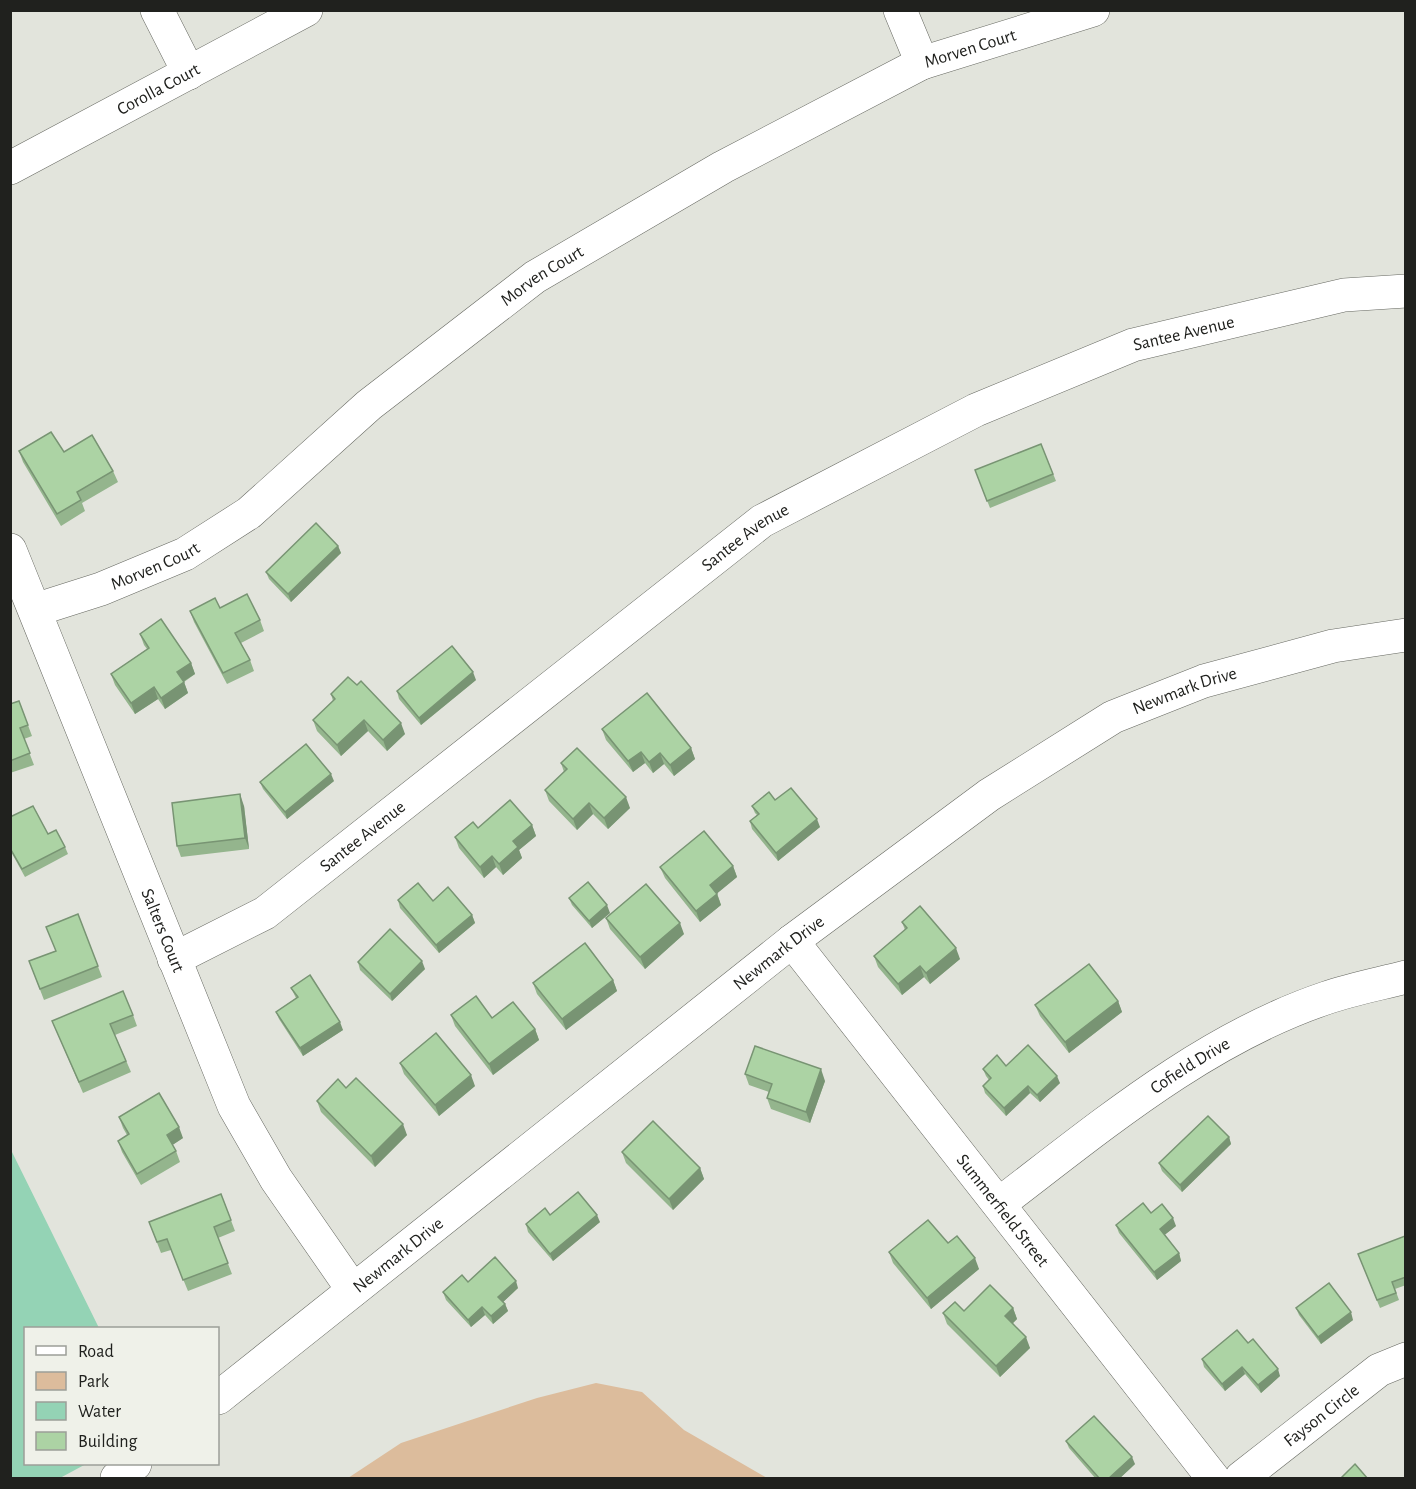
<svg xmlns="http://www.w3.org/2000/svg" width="1416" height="1489" font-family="'Alegreya Sans',sans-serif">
<rect width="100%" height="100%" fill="#e2e4dc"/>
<path fill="#dcbc9c" d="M596 1383 642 1392 684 1430 767 1478H348L401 1443 537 1398Z"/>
<path fill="#94d3b5" d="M10 1148 99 1328H26V1464H86L60 1478H11Z"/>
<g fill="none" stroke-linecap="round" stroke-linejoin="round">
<defs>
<g id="minor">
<path d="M157 10 189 73"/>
<path d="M900 10 922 63"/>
<path id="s1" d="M10 168 306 10"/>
<path id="s2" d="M10 550 234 1106 276 1179 353 1290"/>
<path id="s3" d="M35 610 101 589 185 554 249 513 369 405 535 277 723 167 922 63 1093 10"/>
<path id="s4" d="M792 941 1213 1478"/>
<path id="s5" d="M174 959 265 913 762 521 976 410 1133 345 1344 295 1406 291"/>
<path id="s6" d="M999 1204C1100 1127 1204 1039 1326 998 1352 989 1379 984 1406 977"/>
<path id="s7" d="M218 1398 792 941 989 795 1113 717 1204 681 1333 646 1406 635"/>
<path d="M117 1478 135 1464"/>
<path id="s8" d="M1241 1478 1379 1370 1406 1359"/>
</g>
</defs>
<use href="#minor" stroke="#666861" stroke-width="34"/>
<use href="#minor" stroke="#fff" stroke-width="33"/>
</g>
<g fill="#94b58d">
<path d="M1041 444 1056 481 990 508 975 470Z"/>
<path d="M19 451 64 452 113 471 118 482 82 503 85 511 61 526 23 462Z"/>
<path d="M338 546 341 553 291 602 269 579 266 572Z"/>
<path d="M190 611 260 620 264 631 241 643 250 660 254 671 227 684 194 622Z"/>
<path d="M140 634 191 663 195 674 184 682 188 693 165 709 158 699 135 714 115 685 111 674 147 649 144 645Z"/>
<path d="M476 680 421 725 399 699 397 691Z"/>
<path d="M331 694 405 734 387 751 368 731 341 756 317 731 313 720 333 701Z"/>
<path d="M19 701 32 736 24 739 34 765 10 773V704Z"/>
<path d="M602 729 691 748 695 759 674 776 664 764 653 773 645 763 633 772 606 740Z"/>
<path d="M561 763 630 808 608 829 593 814 577 830 549 801 545 790 564 772Z"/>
<path d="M334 781 287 819 263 789 260 782Z"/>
<path d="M775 800 820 827 778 861 752 829 750 821 757 815 755 813 752 806Z"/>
<path d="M244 806 249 849 181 857 177 846Z"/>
<path d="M10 817 48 834 65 847 68 854 25 877 10 850Z"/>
<path d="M532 825 536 836 519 850 522 858 503 875 496 867 484 878 459 848 455 837 478 828Z"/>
<path d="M733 866 737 877 717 893 721 905 700 922 665 878 660 867Z"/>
<path d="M569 898 610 913 592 928 572 905Z"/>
<path d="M398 900 433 901 472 915 475 923 439 953 400 908Z"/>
<path d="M78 914 102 977 44 1000 29 961 56 951 46 927Z"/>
<path d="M606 918 684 934 645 969 610 929Z"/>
<path d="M902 922 960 959 930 984 924 977 902 995 878 967 874 956 905 930Z"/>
<path d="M358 962 425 969 392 1001 360 970Z"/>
<path d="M613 980 617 991 566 1030 537 994 533 983Z"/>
<path d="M291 988 343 1030 303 1056 279 1019 276 1012 296 998Z"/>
<path d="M1118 1001 1122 1012 1069 1053 1040 1016 1035 1005Z"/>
<path d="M133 1015 137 1026 115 1035 131 1072 83 1093 52 1021Z"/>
<path d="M451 1015 535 1029 539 1040 493 1075 455 1026Z"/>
<path d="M400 1063 475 1086 439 1116 404 1074Z"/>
<path d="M1006 1066 1060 1083 1040 1102 1030 1093 1006 1116 985 1093 983 1086 989 1080 986 1076 983 1069Z"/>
<path d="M745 1074 825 1081 810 1123 771 1109 767 1098 769 1092 749 1085Z"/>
<path d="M346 1088 407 1135 375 1167 321 1112 317 1101Z"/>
<path d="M119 1117 183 1138 172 1145 176 1151 180 1162 141 1185 122 1152 118 1141 127 1135 123 1128Z"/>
<path d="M1229 1137 1231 1144 1182 1192 1162 1171 1159 1163Z"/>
<path d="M622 1152 700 1168 704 1179 673 1210 626 1163Z"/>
<path d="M221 1194 235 1231 218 1238 232 1274 188 1291 171 1250 161 1253 149 1222Z"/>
<path d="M1151 1213 1176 1226 1164 1235 1179 1253 1181 1261 1157 1280 1119 1233 1116 1225Z"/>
<path d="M550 1215 600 1222 553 1261 528 1232 526 1224Z"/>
<path d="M1406 1237V1285L1395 1289 1399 1300 1380 1308 1358 1254Z"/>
<path d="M948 1243 979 1269 931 1309 893 1263 889 1252Z"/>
<path d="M468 1282 518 1288 503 1302 505 1304 508 1311 493 1324 485 1315 471 1327 446 1300 443 1292Z"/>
<path d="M1013 1308 1017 1319 1013 1323 1030 1348 1000 1377 947 1324 943 1313Z"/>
<path d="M1296 1308 1353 1320 1321 1344 1299 1315Z"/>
<path d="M1248 1343 1280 1376 1261 1393 1245 1374 1225 1391 1204 1367 1202 1359Z"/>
<path d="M1066 1441 1135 1464 1119 1479H1096L1069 1448Z"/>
</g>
<g fill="#789473">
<path d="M338 546 341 553 291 602 288 594Z"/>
<path d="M191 663 195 674 181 683 177 672Z"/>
<path d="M473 672 476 680 421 725 419 718Z"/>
<path d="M184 682 188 693 165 709 161 698Z"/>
<path d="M154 687 158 699 135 714 131 703Z"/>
<path d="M364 720 368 731 341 756 337 745Z"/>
<path d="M401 723 405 734 387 751 383 740Z"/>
<path d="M691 748 695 759 674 776 670 765Z"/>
<path d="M641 752 645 763 633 772 628 761Z"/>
<path d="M660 753 664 764 653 773 649 762Z"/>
<path d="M331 774 334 781 287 819 285 812Z"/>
<path d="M240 794 244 806 249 849 245 838Z"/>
<path d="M626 797 630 808 608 829 604 818Z"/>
<path d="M589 803 593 814 577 830 573 819Z"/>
<path d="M817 819 820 827 778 861 776 853Z"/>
<path d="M532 825 536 836 519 850 522 858 503 875 499 864 513 841Z"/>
<path d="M492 856 496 867 484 878 480 867Z"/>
<path d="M733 866 737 877 714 896 710 885Z"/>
<path d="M717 894 721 905 700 922 696 911Z"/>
<path d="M607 905 610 913 592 928 589 921Z"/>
<path d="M472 915 475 923 439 953 436 945Z"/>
<path d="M680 923 684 934 645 969 640 957Z"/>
<path d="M956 948 960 959 930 984 926 973Z"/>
<path d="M422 961 425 969 392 1001 390 994Z"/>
<path d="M920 966 924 977 902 995 898 984Z"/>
<path d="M613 980 617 991 566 1030 562 1019Z"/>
<path d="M1118 1001 1122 1012 1069 1053 1065 1042Z"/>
<path d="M340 1022 343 1030 303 1056 300 1048Z"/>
<path d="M535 1029 539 1040 493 1075 489 1064Z"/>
<path d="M821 1069 825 1081 810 1123 806 1112Z"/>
<path d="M471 1075 475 1086 439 1116 435 1105Z"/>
<path d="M1057 1076 1060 1083 1040 1102 1037 1095Z"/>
<path d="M1028 1086 1030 1093 1006 1116 1004 1108Z"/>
<path d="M403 1124 407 1135 375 1167 371 1156Z"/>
<path d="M179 1127 183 1138 171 1146 167 1135Z"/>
<path d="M1229 1137 1231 1144 1182 1192 1180 1185Z"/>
<path d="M700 1168 704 1179 673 1210 669 1199Z"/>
<path d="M597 1215 600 1222 553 1261 550 1254Z"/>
<path d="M1173 1218 1176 1226 1162 1237 1160 1229Z"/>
<path d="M1179 1253 1181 1261 1157 1280 1154 1272Z"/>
<path d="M975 1258 979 1269 931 1309 927 1298Z"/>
<path d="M516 1281 518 1288 501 1304 498 1297Z"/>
<path d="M505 1304 508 1311 493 1324 491 1316Z"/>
<path d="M482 1307 485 1315 471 1327 468 1320Z"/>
<path d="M1013 1308 1017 1319 1009 1327 1005 1316Z"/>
<path d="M1351 1312 1353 1320 1321 1344 1318 1337Z"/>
<path d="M1026 1337 1030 1348 1000 1377 996 1366Z"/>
<path d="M1242 1367 1245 1374 1225 1391 1222 1384Z"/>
<path d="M1278 1369 1280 1376 1261 1393 1258 1385Z"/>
<path d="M1132 1457 1135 1464 1119 1479H1108Z"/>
</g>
<g fill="#acd3a4" stroke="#789473" stroke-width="1.5">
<path d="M51 432 64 452 92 435 113 471 77 492 81 500 57 514 19 451Z"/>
<path d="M1041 444 1053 474 987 501 975 470Z"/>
<path d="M316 523 338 546 288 594 266 572Z"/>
<path d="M247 594 260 620 235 633 250 660 223 673 190 611 215 598 220 608Z"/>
<path d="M161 619 191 663 177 672 184 682 161 698 154 687 131 703 111 674 149 648 140 634Z"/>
<path d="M452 646 473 672 419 718 397 691Z"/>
<path d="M348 677 357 685 361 681 401 723 383 740 364 720 337 745 313 720 335 699 331 694Z"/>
<path d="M647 693 691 748 670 765 660 753 649 762 641 752 628 761 602 729Z"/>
<path d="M19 701 28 725 20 728 30 753 10 761V704Z"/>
<path d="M306 744 331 774 285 812 260 782Z"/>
<path d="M577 748 626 797 604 818 589 803 573 819 545 790 567 769 561 763Z"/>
<path d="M791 788 817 819 776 853 750 821 759 814 752 806 769 792 775 800Z"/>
<path d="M240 794 245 838 177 846 172 803Z"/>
<path d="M510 800 532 825 513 841 518 847 499 864 492 856 480 867 455 837 473 822 478 828Z"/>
<path d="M33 806 48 834 56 830 65 847 22 869 10 848V817Z"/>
<path d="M704 831 733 866 710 885 717 894 696 911 660 867Z"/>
<path d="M588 882 607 905 589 921 569 898Z"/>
<path d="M418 883 433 901 448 887 472 915 436 945 398 900Z"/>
<path d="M646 884 680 923 640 957 606 918Z"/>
<path d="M920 906 956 948 926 973 920 966 898 984 874 956 907 928 902 922Z"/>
<path d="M78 914 98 966 40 989 29 961 56 951 46 927Z"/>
<path d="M390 929 422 961 390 994 358 962Z"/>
<path d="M585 943 613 980 562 1019 533 983Z"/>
<path d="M1089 964 1118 1001 1065 1042 1035 1005Z"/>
<path d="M310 975 340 1022 300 1048 276 1012 298 997 291 988Z"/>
<path d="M123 991 133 1015 110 1024 126 1061 79 1082 52 1021Z"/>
<path d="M476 996 492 1018 513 1002 535 1029 489 1064 451 1015Z"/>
<path d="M436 1033 471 1075 435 1105 400 1063Z"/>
<path d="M1028 1045 1057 1076 1037 1095 1028 1086 1004 1108 983 1086 991 1078 983 1069 997 1055 1006 1066Z"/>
<path d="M755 1046 821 1069 806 1112 767 1098 772 1084 745 1074Z"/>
<path d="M356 1078 403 1124 371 1156 317 1101 338 1079 346 1088Z"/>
<path d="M159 1093 179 1127 167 1135 176 1151 137 1174 118 1141 129 1134 119 1117Z"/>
<path d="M1208 1116 1229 1137 1180 1185 1159 1163Z"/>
<path d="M653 1121 700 1168 669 1199 622 1152Z"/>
<path d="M578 1192 597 1215 550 1254 526 1224 545 1208 550 1215Z"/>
<path d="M221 1194 231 1220 214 1227 228 1263 183 1280 167 1239 157 1242 149 1222Z"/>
<path d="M1143 1203 1151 1213 1162 1204 1173 1218 1160 1229 1179 1253 1154 1272 1116 1225Z"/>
<path d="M928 1220 948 1243 957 1236 975 1258 927 1298 889 1252Z"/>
<path d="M1405 1236 1406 1277 1392 1282 1396 1293 1377 1300 1358 1254Z"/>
<path d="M495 1257 516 1281 498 1297 505 1304 491 1316 482 1307 468 1320 443 1292 462 1275 468 1282Z"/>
<path d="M1329 1283 1351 1312 1318 1337 1296 1308Z"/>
<path d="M990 1285 1013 1308 1005 1316 1026 1337 996 1366 943 1313 955 1302 964 1311Z"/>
<path d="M1237 1330 1248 1343 1253 1339 1278 1369 1258 1385 1242 1367 1222 1384 1202 1359Z"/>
<path d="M1094 1416 1132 1457 1108 1479H1100L1066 1441Z"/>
<path d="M1355 1464 1368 1479H1340Z"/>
</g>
<g text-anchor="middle" stroke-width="4.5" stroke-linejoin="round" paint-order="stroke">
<g font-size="18" fill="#20211e" stroke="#eff1e9">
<text dy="6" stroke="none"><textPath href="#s3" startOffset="1100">Morven Court</textPath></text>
<text dy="6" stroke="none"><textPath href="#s1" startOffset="168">Corolla Court</textPath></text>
<text dy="6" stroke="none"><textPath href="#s3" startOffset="614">Morven Court</textPath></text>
<text dy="6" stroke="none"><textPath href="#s5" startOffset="1198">Santee Avenue</textPath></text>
<text dy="6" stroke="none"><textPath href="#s5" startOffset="712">Santee Avenue</textPath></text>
<text dy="6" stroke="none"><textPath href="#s3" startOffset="128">Morven Court</textPath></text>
<text dy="6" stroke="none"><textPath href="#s7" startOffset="1202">Newmark Drive</textPath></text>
<text dy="6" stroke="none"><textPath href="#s5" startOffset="226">Santee Avenue</textPath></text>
<text dy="6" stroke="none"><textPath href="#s2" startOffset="410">Salters Court</textPath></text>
<text dy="6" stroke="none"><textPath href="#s7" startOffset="716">Newmark Drive</textPath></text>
<text dy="6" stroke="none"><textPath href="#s6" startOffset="236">Cofield Drive</textPath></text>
<text dy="6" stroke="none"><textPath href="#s4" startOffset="342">Summerfield Street</textPath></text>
<text dy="6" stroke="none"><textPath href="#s7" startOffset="230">Newmark Drive</textPath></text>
<text dy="6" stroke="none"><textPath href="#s8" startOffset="102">Fayson Circle</textPath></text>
</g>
</g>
<rect width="1416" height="1489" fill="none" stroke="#20211e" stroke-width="24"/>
<rect x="24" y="1327" width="195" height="138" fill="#eff1e9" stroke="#9c9e98" stroke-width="1.5"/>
<rect x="36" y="1346" width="30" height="9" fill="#ffffff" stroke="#9c9e98" stroke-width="1.5"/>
<text x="78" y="1357" font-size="18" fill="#20211e">Road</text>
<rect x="36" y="1372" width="30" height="18" fill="#dcbc9c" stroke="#9c9e98" stroke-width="1.5"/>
<text x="78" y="1387" font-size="18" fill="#20211e">Park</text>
<rect x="36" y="1402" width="30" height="18" fill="#94d3b5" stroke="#9c9e98" stroke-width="1.5"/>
<text x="78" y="1417" font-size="18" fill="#20211e">Water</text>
<rect x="36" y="1432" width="30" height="18" fill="#acd3a4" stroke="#9c9e98" stroke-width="1.5"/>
<text x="78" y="1447" font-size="18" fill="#20211e">Building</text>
</svg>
